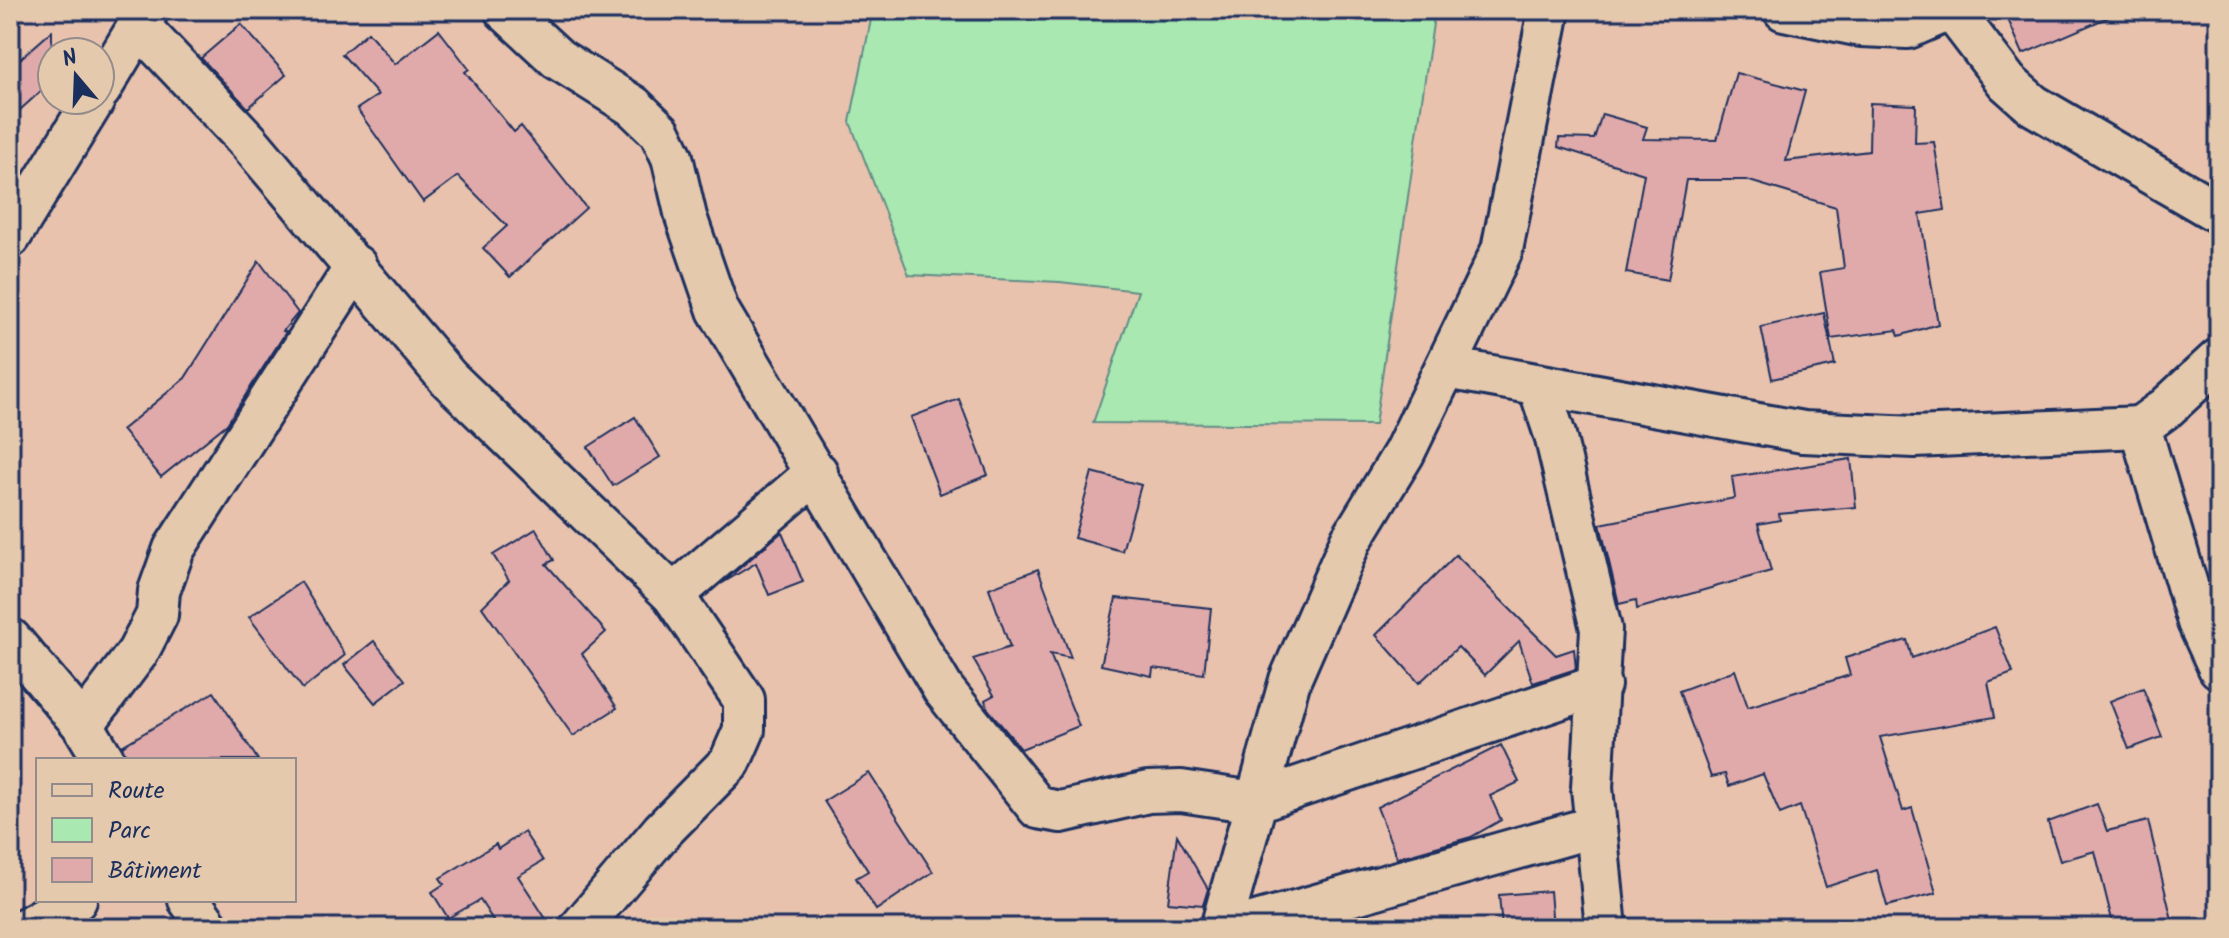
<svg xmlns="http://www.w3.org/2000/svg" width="2229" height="938" font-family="Kalam,sans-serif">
<rect width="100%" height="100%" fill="#e8c2ad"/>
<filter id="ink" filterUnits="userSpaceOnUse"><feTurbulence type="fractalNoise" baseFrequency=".0125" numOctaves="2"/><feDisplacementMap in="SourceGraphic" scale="16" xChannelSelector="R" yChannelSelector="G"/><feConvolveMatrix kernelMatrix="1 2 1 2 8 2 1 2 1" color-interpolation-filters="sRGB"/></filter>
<g filter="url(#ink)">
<path fill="#a9e8b0" stroke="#628c87" stroke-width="2" d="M873 10H1435L1375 425 1093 423 1138 291 1060 282 909 275 850 122Z"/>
<g fill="#e1aaaa" stroke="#1b2f5e" stroke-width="2">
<path d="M2004 10H2125L2023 54Z"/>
<path d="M241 24 286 75 248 108 201 58Z"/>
<path d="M439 30 469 69 465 72 514 132 521 126 586 208 510 277 483 248 507 226 458 176 423 202 357 109 378 95 342 54 368 32 395 64Z"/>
<path d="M52 31V81L10 119V68Z"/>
<path d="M1736 73 1805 91 1786 161 1869 151 1870 103 1916 105 1915 143 1934 142 1945 210 1920 214 1938 324 1899 336 1897 330 1831 339 1820 272 1844 268 1836 207 1746 180H1686L1668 280 1626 273 1644 174 1558 147 1559 138 1594 139 1602 114 1647 127 1643 139 1717 140Z"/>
<path d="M259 261 298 313 283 331 286 332 227 424 161 477 122 430 185 378Z"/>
<path d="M1824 313 1835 365 1772 379 1761 327Z"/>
<path d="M959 399 988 475 940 494 911 417Z"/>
<path d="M635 417 660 457 613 486 588 447Z"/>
<path d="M1851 459 1856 507 1779 514 1780 520 1758 524 1771 571 1637 609 1636 600 1619 604 1600 524 1735 498 1732 477Z"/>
<path d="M1092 472 1141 485 1122 551 1074 538Z"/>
<path d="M536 529 554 560 546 564 606 632 582 654 617 708 573 736 482 607 509 580 493 555Z"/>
<path d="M782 532 803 582 769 595 756 563 721 584Z"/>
<path d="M1456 555 1556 655 1574 649 1576 669 1533 683 1519 641 1485 675 1458 647 1419 683 1376 635Z"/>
<path d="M1038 569 1071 658 1050 654 1079 726 1021 749 988 709 985 700 994 695 973 659 1010 647 989 588Z"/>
<path d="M301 582 345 655 303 689 249 617Z"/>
<path d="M1116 598 1211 608 1204 674 1153 668 1152 676 1101 665Z"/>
<path d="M1995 627 2013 673 1988 682 1995 717 1880 737 1903 811 1912 808 1936 893 1887 906 1877 870 1826 887 1800 806 1780 814 1763 774 1729 786 1725 774 1711 777 1679 691 1735 670 1748 707 1850 675 1845 658 1907 640 1912 658Z"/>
<path d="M374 641 405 680 375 703 344 665Z"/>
<path d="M2143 688 2162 737 2129 749 2110 701Z"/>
<path d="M214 692 258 760H127L122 746Z"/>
<path d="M1501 745 1519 782 1490 796 1501 820 1471 837 1397 858 1377 807Z"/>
<path d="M869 773 933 872 876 910 856 878 868 871 824 801Z"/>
<path d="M2097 804 2107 831 2148 821 2174 928H2114L2095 851 2060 861 2048 822Z"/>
<path d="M524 832 543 861 518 876 552 928H498L480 900 448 918 432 892 444 884 440 878 496 844 498 849Z"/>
<path d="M1177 835 1208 889 1203 905 1168 902Z"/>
<path d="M1550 891 1553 928H1502L1499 895Z"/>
</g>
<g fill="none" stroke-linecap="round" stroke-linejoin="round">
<defs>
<g id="street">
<path d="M505 10 558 59 633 106 660 132 672 157 686 217 718 310 943 689 1038 808 1061 812 1148 792 1181 791 1254 802 1600 685"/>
<path d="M1784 10 1861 26 1908 28 1949 10"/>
<path d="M1952 10 2007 82 2033 105 2219 213"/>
<path d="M140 27 248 141 448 378 673 595 744 700V730L730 762 662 831 580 928"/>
<path d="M100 90 148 10"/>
<path d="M10 237 94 100"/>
<path d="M2219 359 2166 408 2140 427 2198 622 2219 668"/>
<path d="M1447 368 1803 432 1915 437 2140 427"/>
<path d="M1539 387 1555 435 1601 629 1592 788 1606 928"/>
<path d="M673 595 817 472"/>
<path d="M10 639 83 725 104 760"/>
<path d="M83 725 138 652 157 615 159 591 174 549 356 266"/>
<path d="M189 900 209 928"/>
<path d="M26 928 76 900"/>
<path d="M1221 928 1290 680 1351 540 1404 453 1502 250 1549 10"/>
<path d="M1235 928 1593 827"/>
</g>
</defs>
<use href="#street" stroke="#1b2f5e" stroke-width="46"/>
<use href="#street" stroke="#e5c9ac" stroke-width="40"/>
</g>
</g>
<rect width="2229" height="938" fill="none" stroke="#e5c9ac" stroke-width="40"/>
<rect x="20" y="20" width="2189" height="898" fill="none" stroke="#1b2f5e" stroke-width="3" filter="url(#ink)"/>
<rect x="36" y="758" width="260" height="144" fill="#e5c9ac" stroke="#948b8d" stroke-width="2"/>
<rect x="52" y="784" width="40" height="12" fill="#e5c9ac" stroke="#948b8d" stroke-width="2"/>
<text x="108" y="798" font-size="24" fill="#1b2f5e">Route</text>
<rect x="52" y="818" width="40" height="24" fill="#a9e8b0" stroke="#948b8d" stroke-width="2"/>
<text x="108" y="838" font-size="24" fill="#1b2f5e">Parc</text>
<rect x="52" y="858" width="40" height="24" fill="#e1aaaa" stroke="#948b8d" stroke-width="2"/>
<text x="108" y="878" font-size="24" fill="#1b2f5e">Bâtiment</text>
<g transform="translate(76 76) rotate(341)"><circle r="38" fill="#e5c9ac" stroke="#948b8d" stroke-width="2"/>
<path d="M0-6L14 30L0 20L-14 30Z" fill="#1b2f5e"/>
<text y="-12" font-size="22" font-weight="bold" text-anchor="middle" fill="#1b2f5e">N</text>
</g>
</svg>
